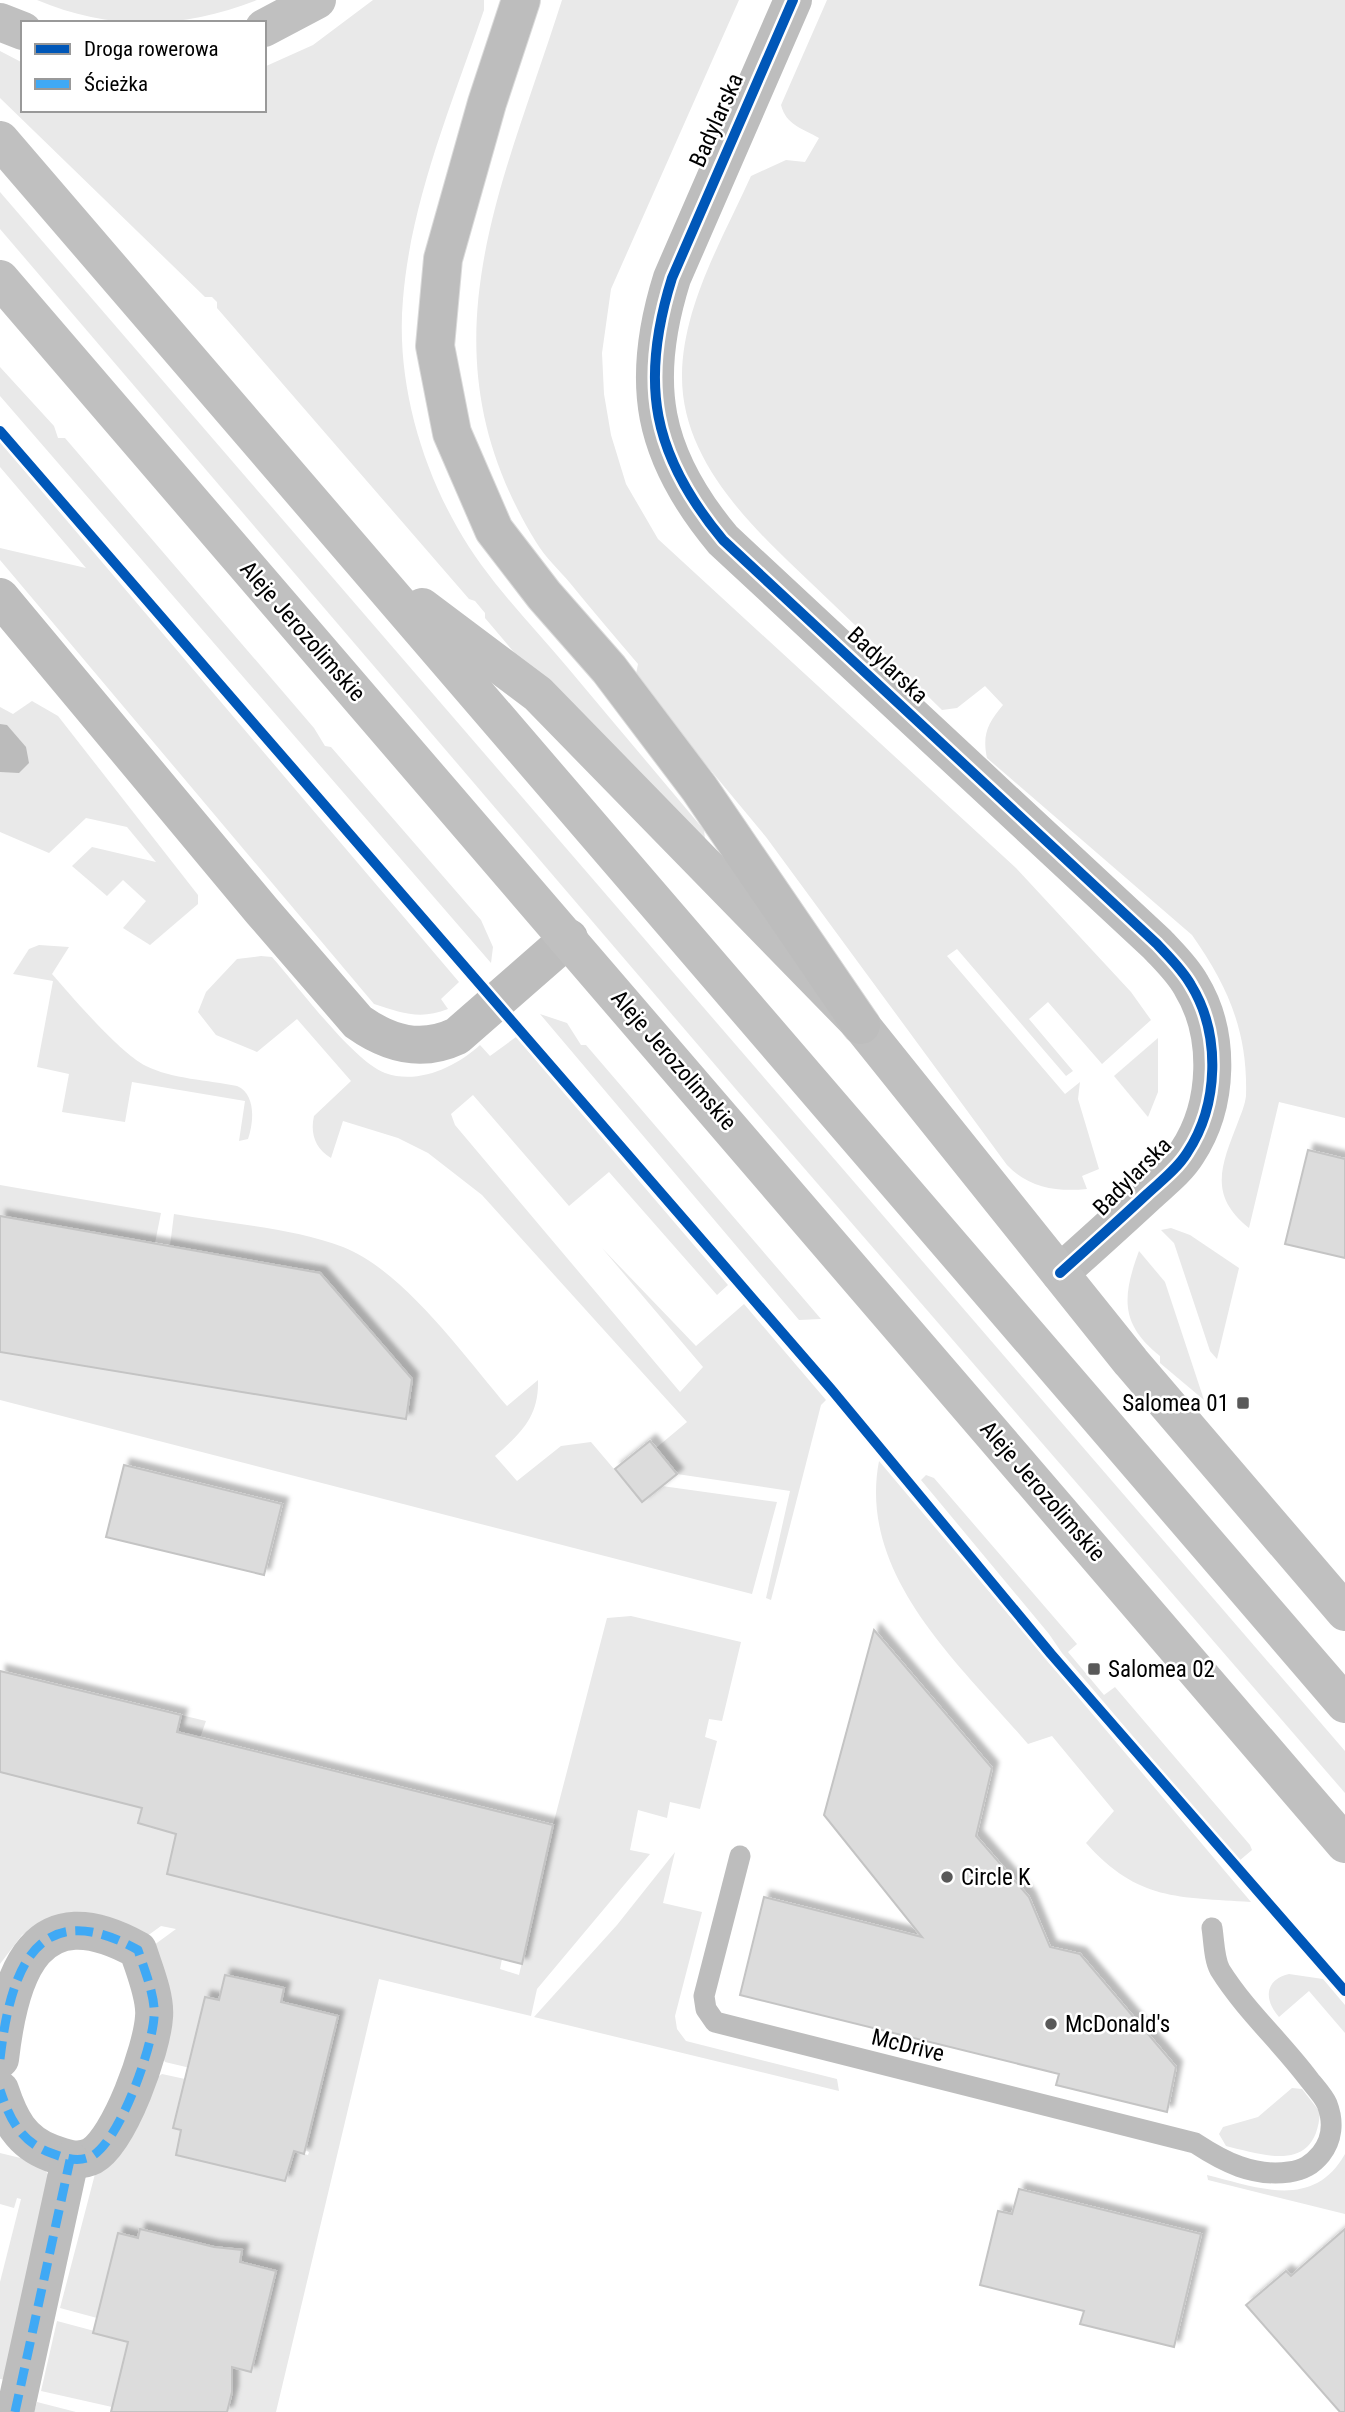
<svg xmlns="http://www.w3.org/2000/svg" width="1345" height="2412" font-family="'Roboto Condensed',sans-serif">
<defs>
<filter id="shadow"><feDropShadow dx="6" dy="-6" stdDeviation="2" flood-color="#0004"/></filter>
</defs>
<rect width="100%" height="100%" fill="#fff"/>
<g fill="#e9e9e9">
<path d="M37 0H257C184 29 110 31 37 0Z"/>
<path d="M373 0H484V10C452 104 411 200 403 299 396 377 419 460 457 527 486 579 530 623 568 668 613 722 659 776 704 830L705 839 572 721 485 618V613L475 601 469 599 217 308V302L212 297H205L0 98V51L23 63V110H264V67L313 45Z"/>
<path d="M562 0H739L611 289 602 353 604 394 611 435 626 484 658 539 1016 868 1131 992 1151 1020 1102 1064 1048 1002 1029 1019 1073 1071 1066 1076 957 949 947 956 1065 1094 1080 1082 1078 1099 1099 1169 1082 1176 1087 1189C1057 1192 1029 1188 1007 1165L766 837 635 679 638 664C615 637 592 610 570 583 559 570 545 557 536 542 418 350 501 192 562 0Z"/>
<path d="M827 0H1345V1118L1279 1102 1249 1228C1207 1195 1222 1164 1238 1122 1241 1114 1245 1105 1246 1096 1248 1032 1228 986 1192 935L987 758C982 734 988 723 1003 705L985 686 957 708 942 710C905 674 869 638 832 603 769 542 681 471 682 375 683 305 723 238 751 176L786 160 805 162 819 138C802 128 786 125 781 105Z"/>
<path d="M0 192 1345 1751V1793L740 1094 0 229Z"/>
<path d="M0 367 54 426 58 438H65L314 728 325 746 331 747 481 920 493 947 491 963 0 396Z"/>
<path d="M0 442 459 982 441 999 448 1009C421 1020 401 1013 374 1004L0 560V548L86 568 0 467Z"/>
<path d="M32 701 58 716 198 895V904L150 945 123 928 146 901 123 880 107 896 72 866 92 847 156 862 127 827 86 818 49 853 0 832V707L13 714Z"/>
<path d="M39 945 69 947 52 974C73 998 120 1053 146 1066 172 1079 208 1080 237 1086 256 1094 254 1122 248 1139L239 1141 245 1101 132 1082 125 1122 62 1112 69 1074 37 1067 53 981 13 974 29 949Z"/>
<path d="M261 956 272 957C297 985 353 1061 385 1073 418 1085 456 1067 480 1045L490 1056 516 1037 728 1285 717 1295 609 1172 569 1206 473 1095 451 1114 455 1125 680 1392 703 1367 602 1248 696 1346 744 1304 826 1400 821 1405 771 1600 766 1598 790 1491 677 1474 656 1448 687 1422 482 1195 428 1153 398 1138 343 1121 331 1158C315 1149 310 1133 314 1116L351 1081 297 1019 257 1052 216 1035 198 1012 206 992 237 959Z"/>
<path d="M540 1014 567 1023 581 1045H586L821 1319 799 1320Z"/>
<path d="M1158 1038V1092L1148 1117 1114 1076Z"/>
<path d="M0 1185 161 1213 155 1243 0 1216Z"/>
<path d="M174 1214C229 1224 291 1227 343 1247 404 1271 464 1356 507 1406L538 1380C539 1417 521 1433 495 1456L517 1481 561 1446 591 1442 642 1502 662 1486 777 1502 752 1594 0 1400V1352L405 1419 412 1379 320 1273 170 1246Z"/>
<path d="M1171 1228 1190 1235 1239 1268 1217 1359 1210 1351 1174 1243 1161 1230Z"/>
<path d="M1139 1251 1165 1282 1204 1400 1160 1363V1356C1120 1324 1122 1297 1139 1251Z"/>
<path d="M879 1461 1251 1902C1178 1897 1138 1901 1086 1843L1114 1811 1052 1736 1028 1744C961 1665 857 1576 879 1461Z"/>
<path d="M926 1475 934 1478 1077 1644 1068 1652 1104 1695 1115 1687 1250 1845 1252 1850 1239 1861 1062 1653 1049 1634 921 1480Z"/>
<path d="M631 1616 741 1642 722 1721 709 1719 705 1737 717 1741 700 1809 670 1802 667 1818 638 1810 630 1850 650 1854 537 1989 531 2016 379 1979 276 2412H227L232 2397 223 2394 229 2367 250 2372 276 2271 240 2262 242 2250 239 2253 141 2229 138 2238 119 2233 97 2318 60 2308 95 2174 155 2079 162 2074 185 2079 173 2128 187 2132 177 2155 285 2181 282 2177 289 2150 308 2155 309 2152 305 2150 281 2002 283 1988 225 1975 219 2000 205 1997 194 2043 207 2072 165 2062 161 2054 150 1948 176 1929 161 1926 143 1939 36 1926 22 1935 0 1964V1772L142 1808 138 1823 153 1828 181 1715 206 1721 200 1738 502 1959 500 1969 519 1975 553 1825 607 1618Z"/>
<path d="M675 1852 663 1903 702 1912 675 2016 677 2029 686 2041 837 2079 839 2091 534 2017 617 1925Z"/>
<path d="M1289 1974 1323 1979 1345 2005V2033L1309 1991 1279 2017C1264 2000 1264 1980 1289 1974Z"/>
<path d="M1292 2088 1302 2089 1320 2112C1316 2173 1267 2156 1226 2146L1219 2134 1223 2127 1258 2117Z"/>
<path d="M0 2153 41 2163 50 2178 7 2380 0 2379V2282L21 2199 17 2198 14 2208 0 2204Z"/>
<path d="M1345 2154V2214L1208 2180 1207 2175C1257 2187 1313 2211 1345 2154Z"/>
<path d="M57 2321 128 2340 112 2407 41 2391Z"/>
<path d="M37 2402 76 2412H34Z"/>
</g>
<path fill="#bbb" d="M0 724 7 725 26 747 29 763 19 773 0 772Z"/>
<g fill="#dcdcdc" stroke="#c4c4c4" stroke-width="2" filter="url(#shadow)">
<path d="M1308 1150 1345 1159V1258L1285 1244Z"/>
<path d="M0 1216 320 1273 412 1379 406 1419 0 1352Z"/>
<path d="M650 1441 677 1474 642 1502 615 1469Z"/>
<path d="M124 1465 282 1504 264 1575 106 1537Z"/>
<path d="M874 1630 992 1768 976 1836 1029 1897 1050 1947 1080 1954 1176 2067 1167 2112 1056 2085 1059 2074 740 1995 764 1897 922 1937 824 1815Z"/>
<path d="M0 1671 181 1715 177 1732 553 1825 522 1964 167 1874 176 1834 138 1823 142 1808 0 1772Z"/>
<path d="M225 1975 284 1988 281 2002 338 2016 304 2154 294 2151 285 2181 176 2155 181 2130 173 2128 205 1997 219 2000Z"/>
<path d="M1019 2189 1201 2234 1174 2347 1080 2324 1084 2311 980 2285 998 2211 1012 2214Z"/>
<path d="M140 2229 214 2247 242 2250 240 2262 276 2271 251 2372 232 2367V2392L227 2412H111L128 2342 93 2333 118 2233 138 2238Z"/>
<path d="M1345 2229V2412H1340L1246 2305 1286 2271 1291 2276Z"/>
</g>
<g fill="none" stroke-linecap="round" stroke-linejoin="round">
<defs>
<path id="primary" d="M521 0 487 103 443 259 435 346 452 433 494 530 544 595 609 669 699 788 861 1025"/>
</defs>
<use href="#primary" stroke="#dbdbdb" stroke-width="40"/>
<path stroke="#bdbdbd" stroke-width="21" d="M740 1856 704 1996 706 2009 715 2022 1195 2143C1224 2162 1253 2177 1289 2172 1303 2170 1312 2165 1321 2154 1332 2140 1334 2122 1327 2104 1323 2095 1314 2086 1308 2078 1280 2041 1245 2010 1220 1970 1214 1959 1214 1941 1212 1928"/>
<g stroke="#bdbdbd" stroke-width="38">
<path d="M793 0 672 278C639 383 652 455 723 540L1157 944C1169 957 1182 969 1191 985 1221 1034 1219 1105 1187 1153 1177 1169 1161 1181 1147 1194 1118 1221 1089 1247 1060 1273"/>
<path d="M0 597 262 911 358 1022C389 1044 421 1053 457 1036L569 938"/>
<path d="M0 2059C10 1972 36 1893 138 1950 144 1969 156 1997 154 2017 152 2049 120 2140 92 2156 78 2163 64 2158 51 2153 21 2142 10 2120 0 2090"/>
<path d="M15 2412 70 2160"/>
</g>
<g stroke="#c0c0c0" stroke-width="38">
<path d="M0 22 23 31"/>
<path d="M264 28 317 0"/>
<path d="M0 140 1345 1704"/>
<path d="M0 279 1345 1844"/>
<path d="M422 607 538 694 861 1025 1131 1362 1345 1612"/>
</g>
<use href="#primary" stroke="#bdbdbd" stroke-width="38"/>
<g stroke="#3fa9f5" stroke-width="9" stroke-dasharray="18 9" stroke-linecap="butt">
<path d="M0 2059C10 1972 36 1893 138 1950 144 1969 156 1997 154 2017 152 2049 120 2140 92 2156 78 2163 64 2158 51 2153 21 2142 10 2120 0 2090"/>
<path d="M15 2412 70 2160"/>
</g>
<defs>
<g id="cycleway">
<path d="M793 0 672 278C639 383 652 455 723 540L1157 944C1169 957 1182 969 1191 985 1221 1034 1219 1105 1187 1153 1177 1169 1161 1181 1147 1194 1118 1221 1089 1247 1060 1273"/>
<path d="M0 431 831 1389 1051 1654 1345 1991"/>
</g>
</defs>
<use href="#cycleway" stroke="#fff" stroke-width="15"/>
<use href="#cycleway" stroke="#0057b8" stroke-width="10"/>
</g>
<g fill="#595959" stroke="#fff" stroke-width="2.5">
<rect x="1236" y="1396" width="14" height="14" rx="3.5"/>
<rect x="1087" y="1662" width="14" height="14" rx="3.5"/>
<circle cx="947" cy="1877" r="7"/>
<circle cx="1051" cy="2024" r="7"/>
</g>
<g text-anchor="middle" stroke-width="5" stroke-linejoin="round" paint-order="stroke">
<g font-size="23" fill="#000" stroke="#fff">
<text transform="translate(716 120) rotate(-66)" y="8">Badylarska</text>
<text transform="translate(303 631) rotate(49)" y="8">Aleje Jerozolimskie</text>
<text transform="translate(888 665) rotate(43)" y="8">Badylarska</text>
<text transform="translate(674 1060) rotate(49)" y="8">Aleje Jerozolimskie</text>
<text transform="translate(1132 1176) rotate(-45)" y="8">Badylarska</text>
<text transform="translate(1043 1491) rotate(49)" y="8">Aleje Jerozolimskie</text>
<text transform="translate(908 2045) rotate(14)" y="8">McDrive</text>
</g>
<g font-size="23" fill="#000" stroke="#fff" text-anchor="start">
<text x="1229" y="1411" text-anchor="end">Salomea 01</text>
<text x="1108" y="1677">Salomea 02</text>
<text x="961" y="1885">Circle K</text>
<text x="1065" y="2032">McDonald's</text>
</g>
</g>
<rect x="21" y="21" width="245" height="91" fill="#ffffff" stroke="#999999" stroke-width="2"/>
<rect x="35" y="44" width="35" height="10" fill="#0057b8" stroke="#999999" stroke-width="2"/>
<text x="84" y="56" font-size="21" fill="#000000">Droga rowerowa</text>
<rect x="35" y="79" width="35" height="10" fill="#3fa9f5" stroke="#999999" stroke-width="2"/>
<text x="84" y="91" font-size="21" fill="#000000">Ścieżka</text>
</svg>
